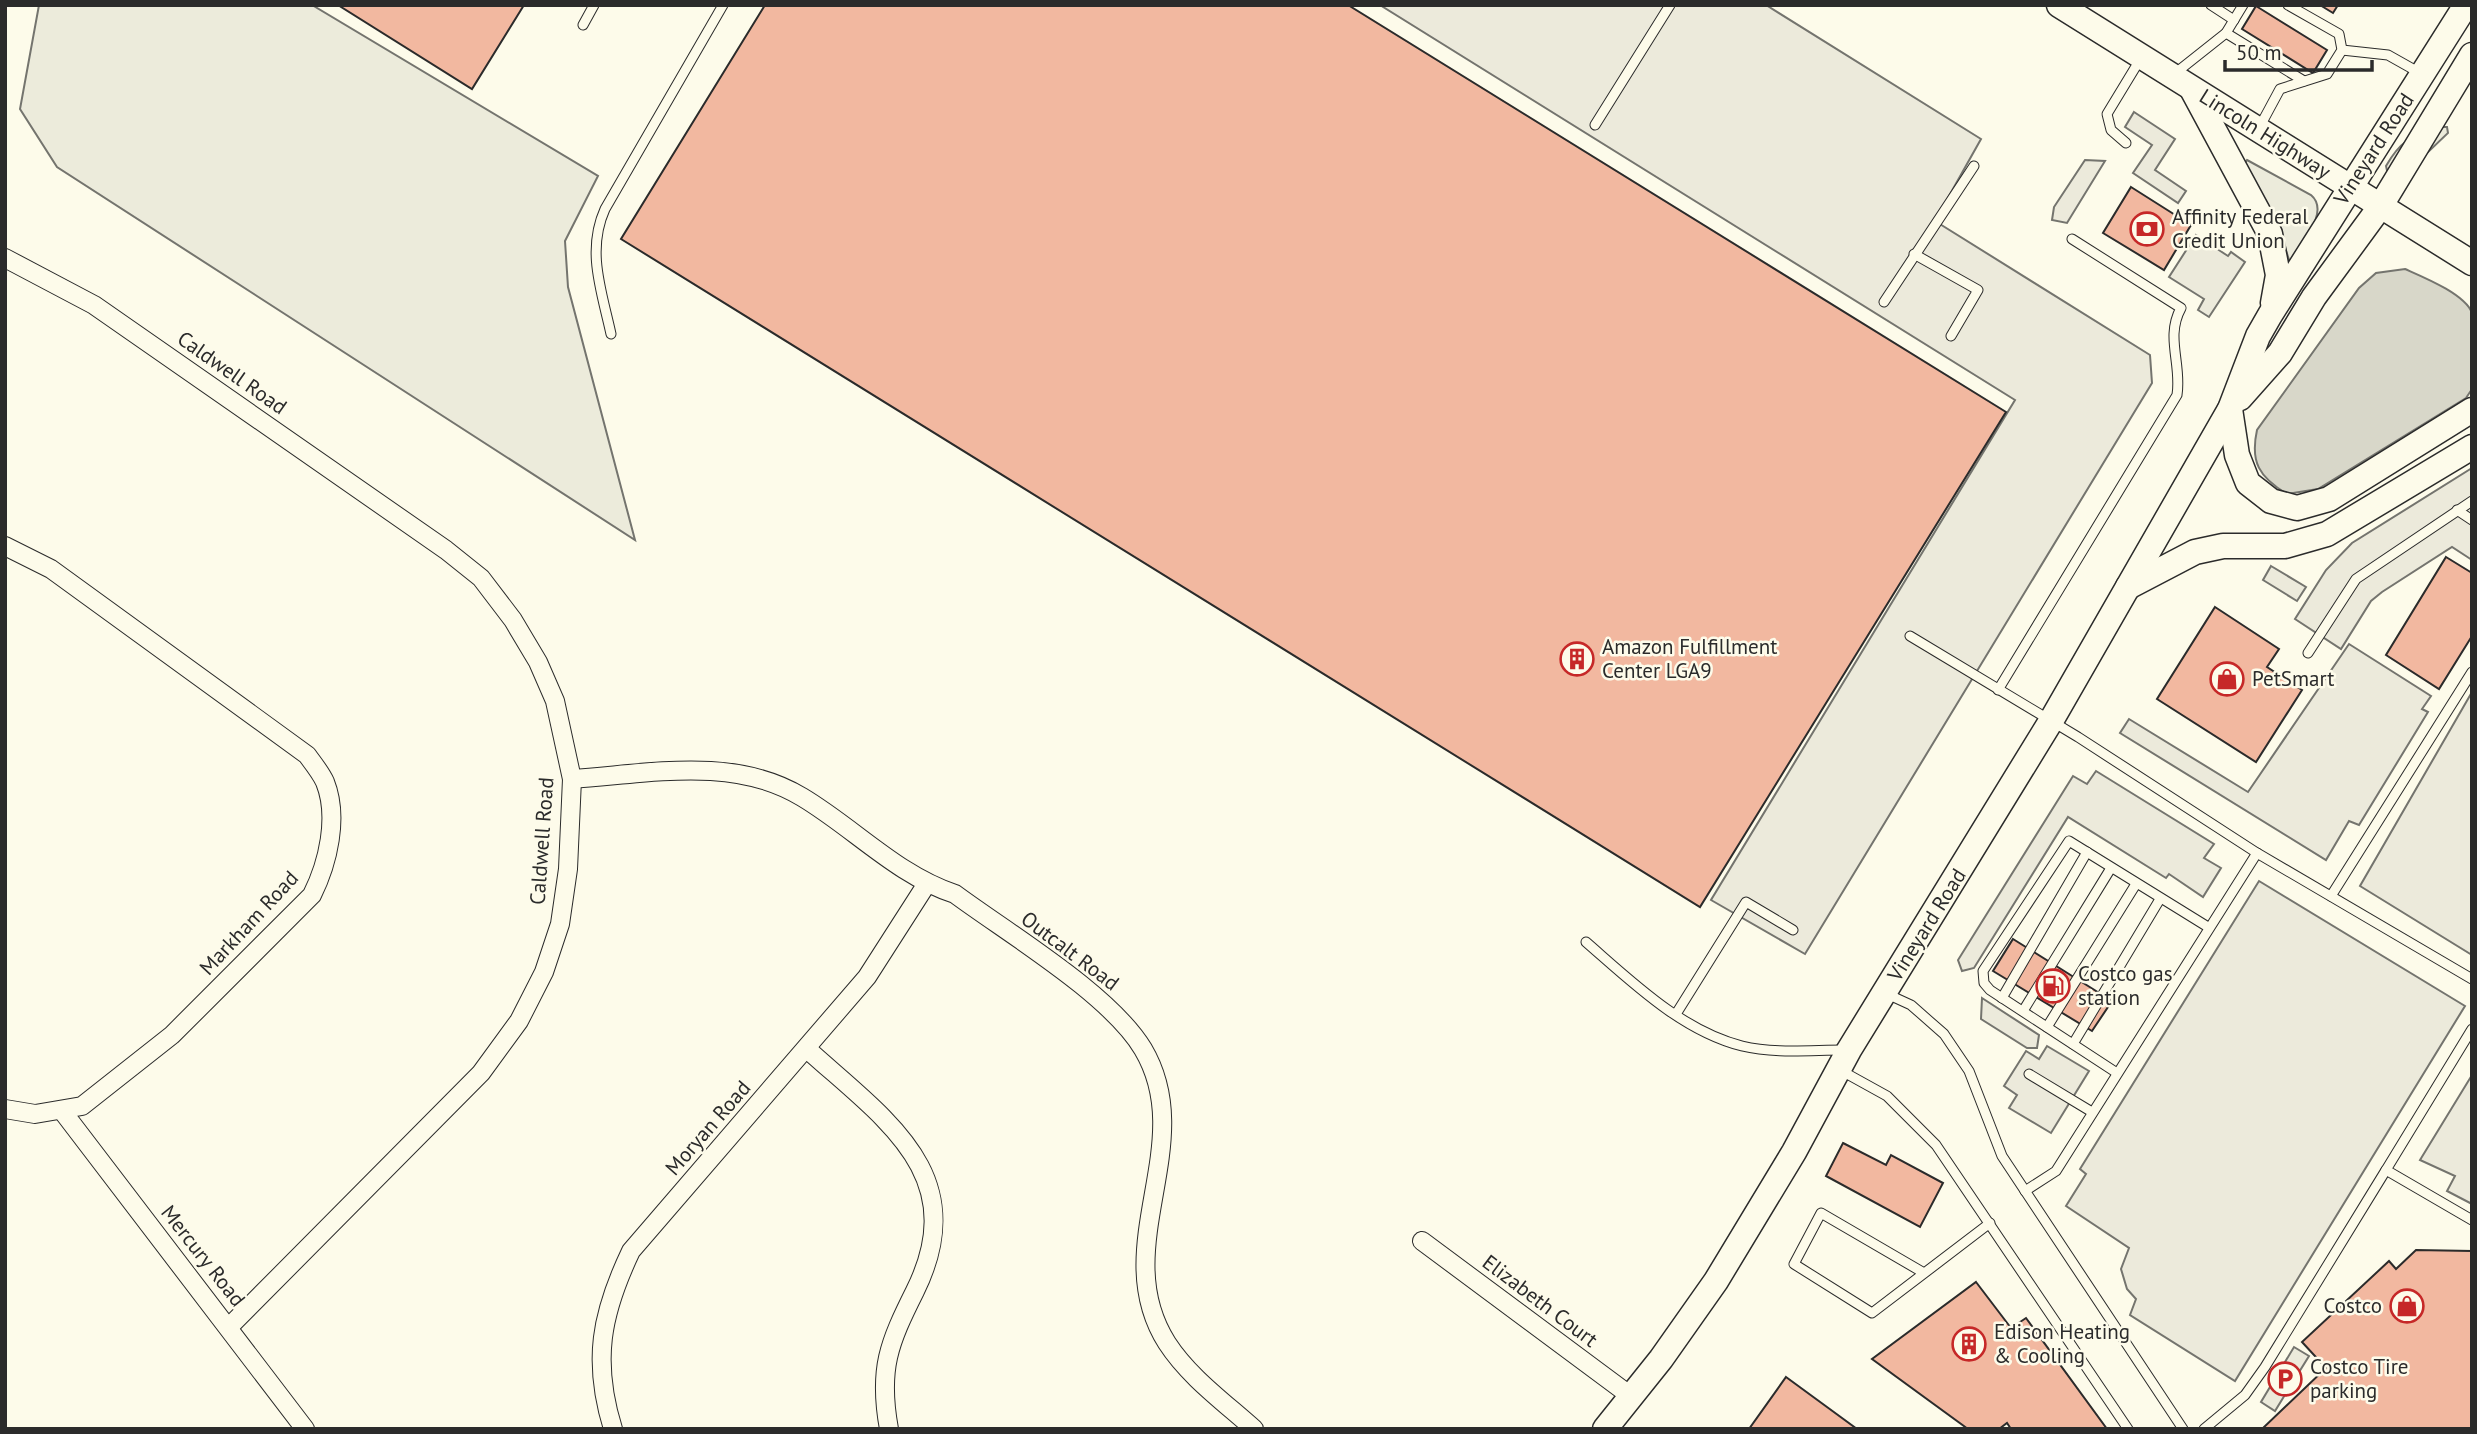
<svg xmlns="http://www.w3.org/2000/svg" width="2477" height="1434" font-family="'PT Sans',sans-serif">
<rect width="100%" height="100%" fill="#fdfbea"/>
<g fill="#ecebdb" stroke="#74746e" stroke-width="2">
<path d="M39 5H312L598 176 565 241 568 287 635 540 57 167 20 109Z"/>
<path d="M2441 127H2447L2448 133 2402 177 2388 175 2386 166C2402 138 2412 137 2441 127Z"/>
<path d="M2247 160 2311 195C2331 212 2300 245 2290 263L2278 225 2245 163Z"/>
</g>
<g fill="#eceadb" stroke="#74746e" stroke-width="2">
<path d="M1380 5H1766L1981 139 1935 221 2150 355 2152 383 1805 954 1711 900 2015 400Z"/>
<path d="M2134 112 2175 139 2155 170 2186 191 2178 203 2133 173 2152 145 2125 127Z"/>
<path d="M2085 160 2105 161 2067 223 2052 220 2054 207Z"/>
<path d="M2196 235 2228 256 2231 252 2245 262 2209 317 2198 310 2204 299 2169 277Z"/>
<path d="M2472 468V560L2452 547 2382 592 2371 601 2341 649 2295 619 2326 570 2352 543Z"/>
<path d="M2271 566 2306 587 2297 601 2263 580Z"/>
<path d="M2349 644 2431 696 2422 709 2428 712 2359 825 2349 821 2326 860 2120 733 2129 719 2248 792Z"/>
<path d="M2472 692V955L2360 886Z"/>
<path d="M2096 771 2214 844 2204 858 2221 868 2203 897 2169 874 2166 878 2068 817 1974 968 1962 971 1958 960 2073 776 2087 784Z"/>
<path d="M2259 881 2465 1006 2235 1381 2130 1315 2136 1299 2127 1289 2121 1269 2129 1248 2066 1206 2086 1174 2080 1169Z"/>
<path d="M1982 998 2039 1035 2037 1048H2027L1981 1019Z"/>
<path d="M2047 1046 2089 1071 2051 1133 2009 1108 2017 1095 2004 1086 2026 1051 2039 1059Z"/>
<path d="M2472 1075V1204L2447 1191 2455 1176 2420 1160Z"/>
<path d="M2294 1347 2309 1356 2275 1411 2261 1402Z"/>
</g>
<path fill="#d8d7c9" stroke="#74746e" stroke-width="2" d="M2405 269C2423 277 2465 294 2472 313 2476 326 2472 374 2472 389L2466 398 2318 489 2287 494C2259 477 2250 462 2257 430L2359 288 2376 273Z"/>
<g fill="#f2b8a0" stroke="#2b2b2b" stroke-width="2">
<path d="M338 5H524L472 89Z"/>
<path d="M765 5H1348L2006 412 1700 907 621 239Z"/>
<path d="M2320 5H2338L2333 13Z"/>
<path d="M2256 6 2327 50 2313 73 2242 29Z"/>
<path d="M2131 187 2191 225 2164 270 2103 233Z"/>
<path d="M2446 557 2472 573V636L2439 689 2386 655Z"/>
<path d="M2215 607 2279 649 2267 667 2302 690 2256 762 2157 699Z"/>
<path d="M2013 939 2112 1001 2092 1031 1993 971Z"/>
<path d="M1843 1143 1886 1165 1891 1155 1943 1183 1920 1227 1826 1176Z"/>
<path d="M2416 1250 2472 1251V1429H2262L2326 1368 2302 1342 2389 1261 2396 1269Z"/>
<path d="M1976 1282 2011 1328 2026 1318 2107 1429H2011L2007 1423 1999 1429H1968L1872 1359Z"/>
<path d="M1786 1377 1857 1429H1749Z"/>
</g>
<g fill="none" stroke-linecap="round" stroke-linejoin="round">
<defs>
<g id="lane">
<path d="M2211 5 2234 20"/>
<path d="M583 25 594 5"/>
<path d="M2226 33 2304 81"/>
<path d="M2342 50 2388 55 2420 73"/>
<path d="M2173 75 2226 33 2243 5"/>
<path d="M1595 125 1670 5"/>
<path d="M2259 128 2280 89 2327 74 2342 50 2339 34 2288 5"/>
<path d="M2126 143 2111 130 2107 114 2141 58"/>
<path d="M1914 254 1978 290 1951 336"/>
<path d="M1884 302 1974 166"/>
<path d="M611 334C602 292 586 251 605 209L723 5"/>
<path d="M2457 510 2472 520"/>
<path d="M1910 636 2078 737 2257 853 2472 979"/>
<path d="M2308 653 2356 579 2472 501"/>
<path d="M1998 690 2177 395C2182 364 2165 337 2181 308L2072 239"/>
<path d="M2331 896 2472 672"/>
<path d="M1586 942C1632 982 1682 1031 1742 1046 1774 1054 1811 1050 1844 1050"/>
<path d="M1887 994 1911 1005 1944 1034 1969 1071 2002 1156 2183 1429"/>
<path d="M2002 998 2087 852"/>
<path d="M2023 1011 2111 868"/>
<path d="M1676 1014 1746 902 1793 930"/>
<path d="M2047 1027 2136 884"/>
<path d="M2472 1029 2386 1170 2472 1220"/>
<path d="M2073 1044 2160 899"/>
<path d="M1840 1070 1887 1096 1936 1145 2128 1429"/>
<path d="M2117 1073 1990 990 1984 983 1983 971 2069 841 2208 927"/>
<path d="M2029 1074 2092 1112"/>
<path d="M2025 1191 2056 1171 2257 853"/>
<path d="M1924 1273 1821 1213 1794 1264 1872 1313 1990 1223"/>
<path d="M2204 1429 2245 1395 2265 1367 2386 1170"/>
</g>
<g id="street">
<path d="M5 258 94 305 446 550 481 578 513 620 538 662 555 701 572 779 568 869 560 924 544 972 519 1021 481 1073 229 1327"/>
<path d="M5 546 51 569 307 755C313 763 321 773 325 782 339 817 328 863 312 895L172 1035 82 1106 35 1114 5 1109"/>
<path d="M572 779C648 774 733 755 802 797 854 828 897 875 955 894 1009 934 1110 994 1143 1049 1200 1145 1106 1247 1167 1343 1189 1377 1224 1402 1254 1429"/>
<path d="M807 1049C884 1119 973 1174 915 1291 889 1343 878 1369 889 1429"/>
<path d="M63 1112 305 1429"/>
<path d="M1422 1241 1632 1397"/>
<path d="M613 1429C592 1361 601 1314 631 1251L867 977 926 885"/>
</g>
<g id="secondary">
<path d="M2059 5 2472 263"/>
<path d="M2193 91 2270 234 2278 275 2273 303"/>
<path d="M2240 398 2280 353 2314 297 2380 207 2472 55"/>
<path d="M2230 409 2237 455 2248 483 2271 501 2297 508 2329 499 2472 410"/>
<path d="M2128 587 2195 552 2223 546H2285L2327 534 2472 447"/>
<path d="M1605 1429 1661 1359 1716 1281 1794 1152 1849 1050 2051 721 2230 409 2258 336 2270 315 2466 5"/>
</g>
</defs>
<use href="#lane" stroke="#2b2b2b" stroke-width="11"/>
<use href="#street" stroke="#2b2b2b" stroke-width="20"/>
<use href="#secondary" stroke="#2b2b2b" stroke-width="27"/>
<use href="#lane" stroke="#fdfbea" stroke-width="9"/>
<use href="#street" stroke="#fdfbea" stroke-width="18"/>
<use href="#secondary" stroke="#fdfbea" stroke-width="24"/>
</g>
<defs>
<symbol id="bank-ring" viewBox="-11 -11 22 22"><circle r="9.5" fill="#fdfbea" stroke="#c62828" stroke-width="1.5"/><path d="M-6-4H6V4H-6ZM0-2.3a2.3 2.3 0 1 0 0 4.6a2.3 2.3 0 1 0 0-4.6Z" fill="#c62828"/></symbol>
<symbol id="building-ring" viewBox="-11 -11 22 22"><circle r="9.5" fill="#fdfbea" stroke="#c62828" stroke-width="1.5"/><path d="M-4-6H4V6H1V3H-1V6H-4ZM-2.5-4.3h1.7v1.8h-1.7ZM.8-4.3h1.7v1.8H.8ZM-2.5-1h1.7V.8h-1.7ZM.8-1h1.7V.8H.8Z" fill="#c62828"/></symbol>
<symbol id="shop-ring" viewBox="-11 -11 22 22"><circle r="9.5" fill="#fdfbea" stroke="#c62828" stroke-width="1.5"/><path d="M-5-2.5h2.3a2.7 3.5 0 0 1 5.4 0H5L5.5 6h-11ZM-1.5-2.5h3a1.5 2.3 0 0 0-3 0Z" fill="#c62828"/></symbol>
<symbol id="fuel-ring" viewBox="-11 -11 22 22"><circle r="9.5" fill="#fdfbea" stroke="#c62828" stroke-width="1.5"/><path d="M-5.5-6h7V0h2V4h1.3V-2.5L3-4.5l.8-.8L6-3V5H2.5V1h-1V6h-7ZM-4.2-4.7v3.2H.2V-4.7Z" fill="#c62828"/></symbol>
<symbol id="parking-ring" viewBox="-11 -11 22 22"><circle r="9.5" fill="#fdfbea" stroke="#c62828" stroke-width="1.5"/><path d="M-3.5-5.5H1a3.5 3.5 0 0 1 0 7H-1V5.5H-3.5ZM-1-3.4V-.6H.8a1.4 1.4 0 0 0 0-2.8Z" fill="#c62828"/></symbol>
</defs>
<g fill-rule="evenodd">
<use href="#bank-ring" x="2128" y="210" width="38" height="38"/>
<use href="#building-ring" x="1558" y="640" width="38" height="38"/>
<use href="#shop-ring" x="2208" y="660" width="38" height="38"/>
<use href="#fuel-ring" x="2034" y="967" width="38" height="38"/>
<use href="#shop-ring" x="2388" y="1287" width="38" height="38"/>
<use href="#building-ring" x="1950" y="1325" width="38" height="38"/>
<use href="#parking-ring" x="2266" y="1360" width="38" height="38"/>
</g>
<g text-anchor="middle" stroke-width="5" stroke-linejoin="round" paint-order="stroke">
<g font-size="21" fill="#2b2b2b" stroke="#fdfbea">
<text transform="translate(2265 134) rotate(32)" y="7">Lincoln Highway</text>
<text transform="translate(2374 149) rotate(-57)" y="7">Vineyard Road</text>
<text transform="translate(232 373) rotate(35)" y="7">Caldwell Road</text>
<text transform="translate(542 841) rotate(-86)" y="7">Caldwell Road</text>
<text transform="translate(249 923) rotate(-47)" y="7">Markham Road</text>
<text transform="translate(1927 925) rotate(-58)" y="7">Vineyard Road</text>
<text transform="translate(1070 951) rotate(37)" y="7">Outcalt Road</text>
<text transform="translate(708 1128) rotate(-49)" y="7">Moryan Road</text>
<text transform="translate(203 1256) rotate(52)" y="7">Mercury Road</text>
<text transform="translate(1540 1301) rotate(37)" y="7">Elizabeth Court</text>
</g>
<g font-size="21" fill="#2b2b2b" stroke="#fdfbea" text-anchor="start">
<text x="2172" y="224">Affinity Federal<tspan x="2172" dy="24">Credit Union</tspan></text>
<text x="1602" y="654">Amazon Fulfillment<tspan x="1602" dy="24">Center LGA9</tspan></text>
<text x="2252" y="686">PetSmart</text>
<text x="2078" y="981">Costco gas<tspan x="2078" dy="24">station</tspan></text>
<text x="2382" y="1313" text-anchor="end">Costco</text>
<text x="1994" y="1339">Edison Heating<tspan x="1994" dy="24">&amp; Cooling</tspan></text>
<text x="2310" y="1374">Costco Tire<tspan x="2310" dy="24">parking</tspan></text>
</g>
</g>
<rect width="2477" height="1434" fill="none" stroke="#2b2b2b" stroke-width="14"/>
<path d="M2225 60v10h147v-10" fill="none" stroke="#2b2b2b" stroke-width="3.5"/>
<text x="2236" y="60" font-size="21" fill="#2b2b2b" stroke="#fdfbea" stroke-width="5" paint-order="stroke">50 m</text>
</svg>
